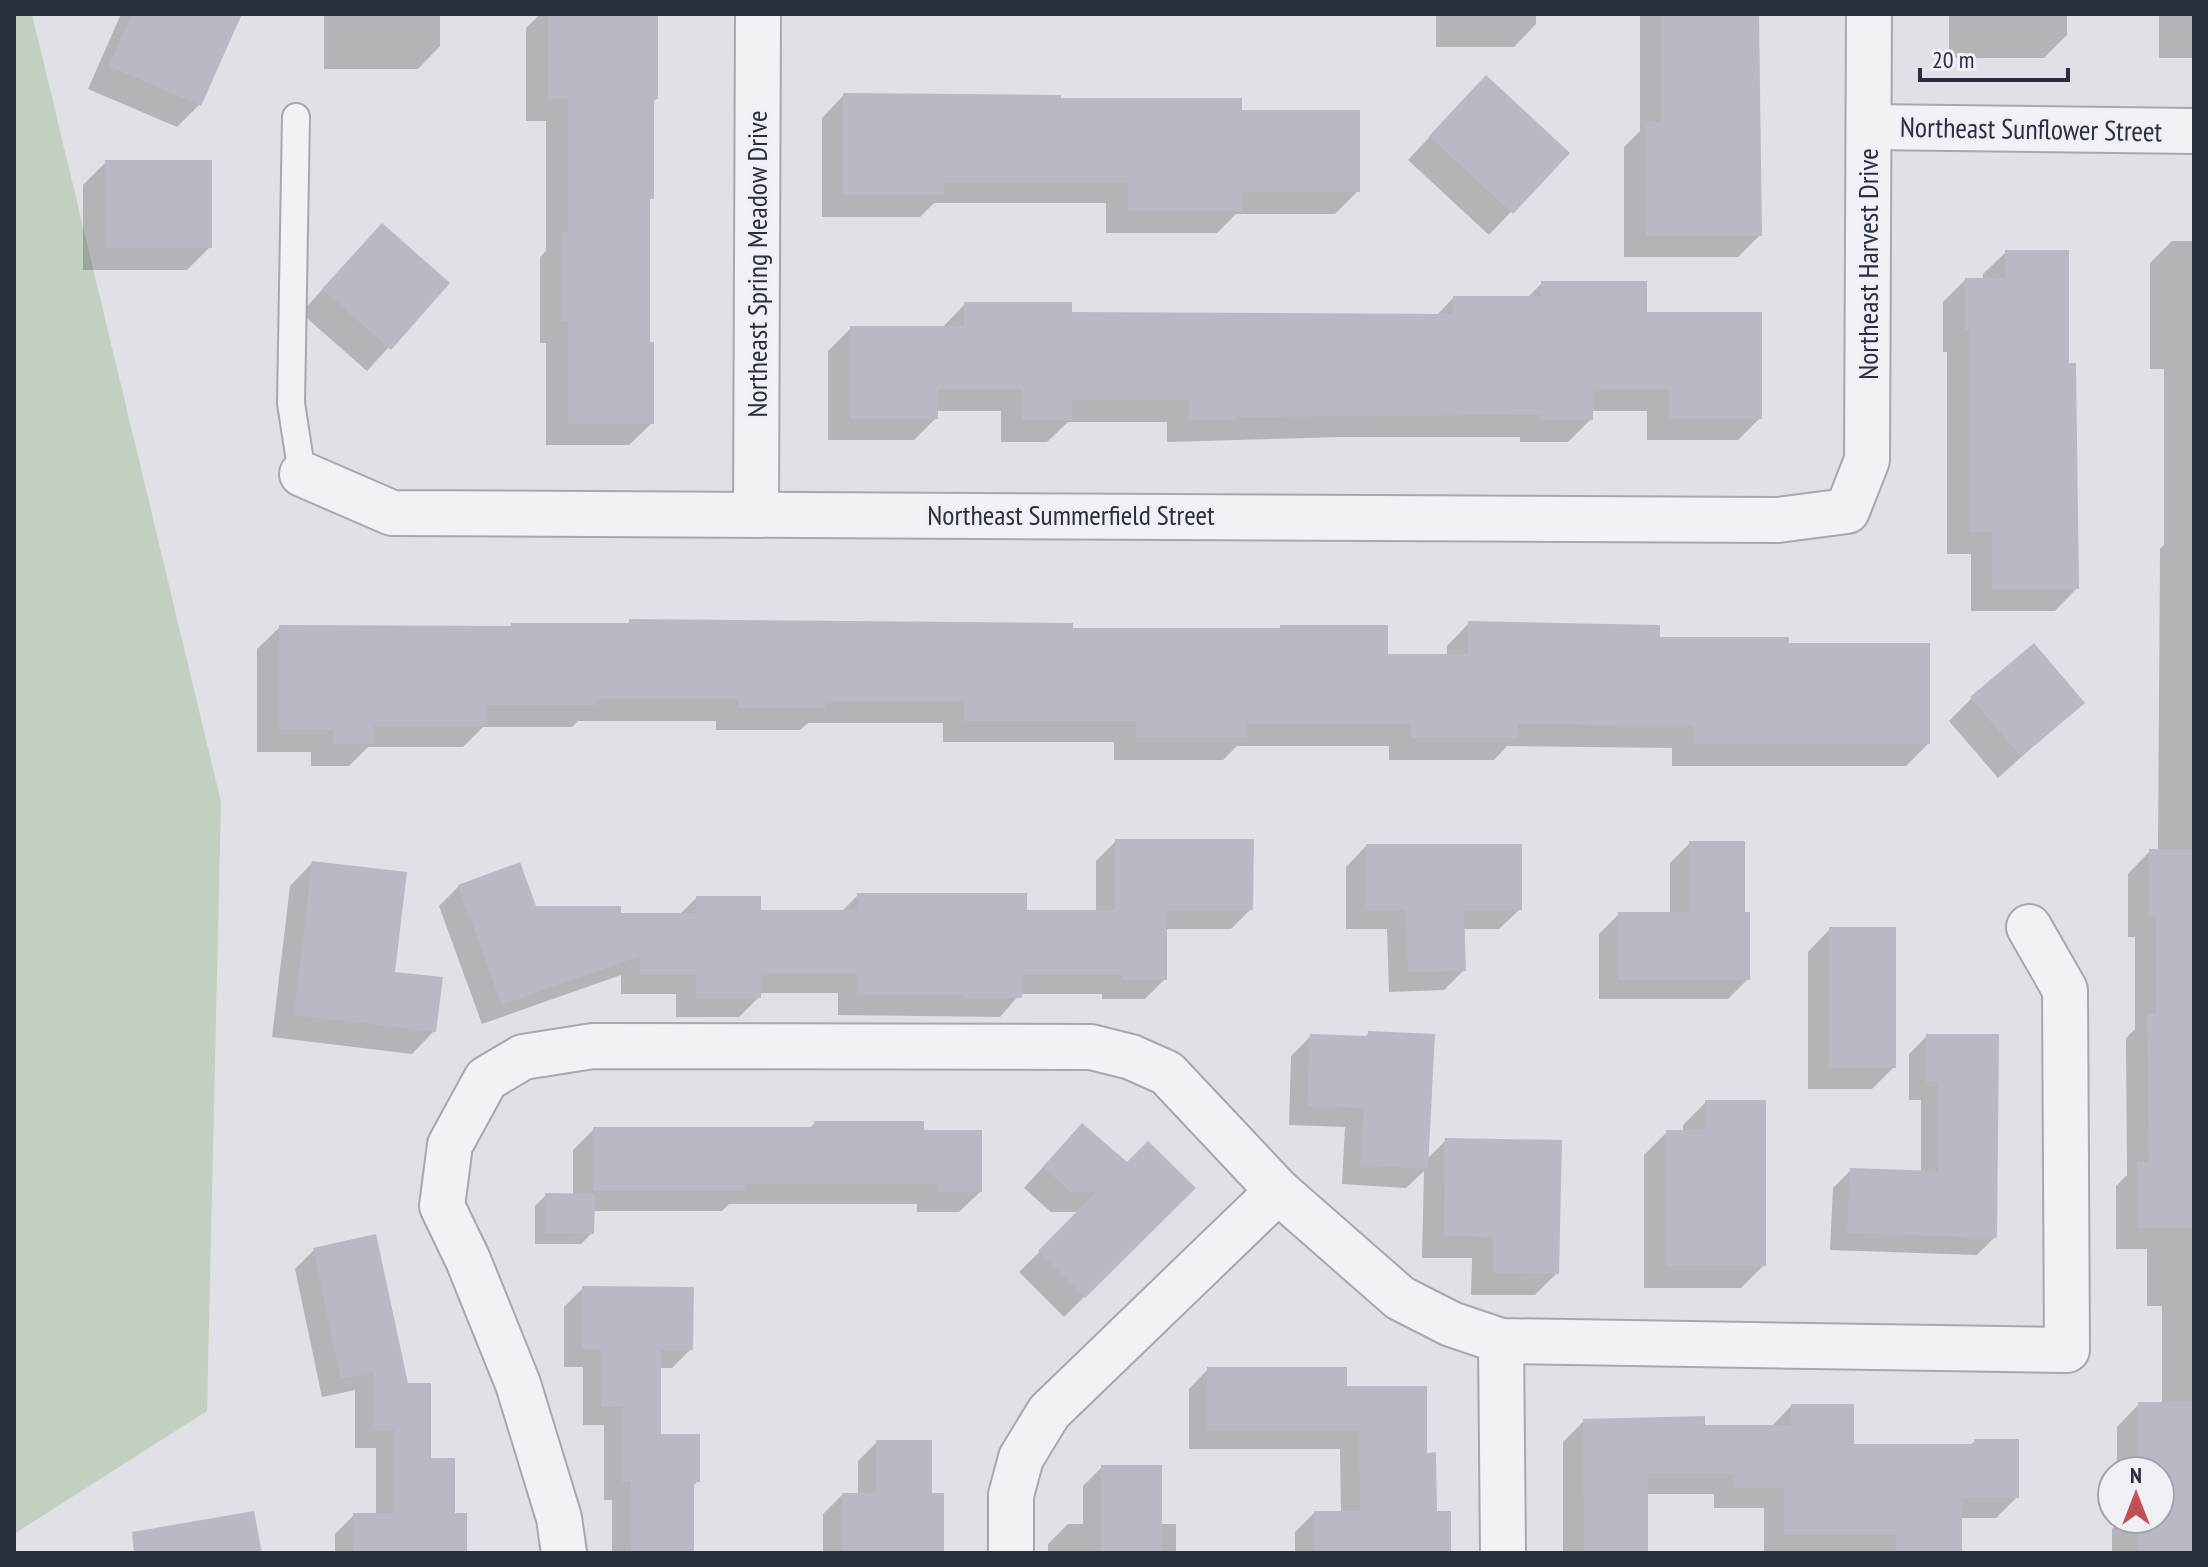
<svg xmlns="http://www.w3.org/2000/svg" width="2208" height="1567" font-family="'PT Sans Narrow',sans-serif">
<rect width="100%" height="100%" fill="#dfe1e7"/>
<path fill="#c3d0c1" d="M14 14H32L221 802 207 1411 14 1534Z"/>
<g fill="#0003">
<path d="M121 14H232L199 105 177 127 88 89Z"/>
<path d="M324 14H440V46L418 69H324Z"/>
<path d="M540 14H656V99L652 103V198L648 201V344L652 423 629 445H546V343H540V257L546 251V121H526V28Z"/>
<path d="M1436 14H1536V24L1514 47H1436Z"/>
<path d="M1640 14H1758L1760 235 1738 257H1624V147L1640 131Z"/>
<path d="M1949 14H2067V35L2044 58H1949Z"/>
<rect x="2159" y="14" width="35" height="44"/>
<path d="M844 95 1059 100 1240 112 1358 191 1335 214H1236L1217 233H1106V203H934L920 217H822V118Z"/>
<path d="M1464 100 1567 153 1489 235 1408 160Z"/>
<path d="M106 162 210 247 187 270H83V185Z"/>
<path d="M2172 241H2194V1553H2112V1529L2117 1524V1519H2160V1471H2117V1427L2139 1404H2162V1306H2147V1249H2116V1186L2127 1175 2126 1038 2135 1029V937H2128V874L2150 851H2158L2160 549 2164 545V369H2150V263Z"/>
<path d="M360 248 447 283 367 371 301 313Z"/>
<path d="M2006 252 2077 588 2055 611H1971V554H1947V352H1943V302L1965 280H1983V274Z"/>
<path d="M1542 283 1645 314 1760 418 1738 440H1647V411H1591V419L1568 442H1520V437H1341L1167 442V422H1068L1047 442H1001V411H936V418L914 440H828V351L851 328 943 327 965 304 1070 314 1436 316 1453 298H1527Z"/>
<path d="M630 621 1071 630H1278L1281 627 1386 656H1447V646L1469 623 1658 639 1787 645 1928 744 1906 766H1672V748L1507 746 1494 760H1389V746H1237L1223 760H1114V742H943V723H808L800 730H716V721H578L572 727H483L463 747H368L349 766H311V752H257V649L280 627 508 628 511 625H626Z"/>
<path d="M1972 698 2082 702 1998 778 1949 721Z"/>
<path d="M1116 841 1251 909 1231 929H1165V979L1145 999H1102V994H1020L1000 1017 838 1015V993H759V997L739 1017H676V994H621V975L482 1024 439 906 459 886 535 908 619 915H679L696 898 759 912H841L858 895 1025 912H1096V861Z"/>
<path d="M1690 843 1743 914 1748 979 1728 999H1599V934L1619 914H1670V863Z"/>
<path d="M1366 846 1520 909 1499 929H1463L1464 970 1444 990 1389 992 1387 929H1346V867Z"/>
<path d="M312 863 434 1031 412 1054 272 1037 290 886Z"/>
<path d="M1830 929 1894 1067 1872 1089H1808V952Z"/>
<path d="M1369 1033 1426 1160 1446 1140 1557 1273 1535 1295H1471L1472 1258H1422L1424 1171 1406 1188 1342 1184 1345 1127 1289 1125 1291 1056 1311 1036 1364 1038Z"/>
<path d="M1927 1036 1995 1237 1977 1255 1830 1250 1833 1188 1851 1170 1921 1172V1100H1909V1054Z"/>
<path d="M1706 1102 1764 1265 1741 1288H1644V1155L1667 1132H1683V1125Z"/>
<path d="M815 1123 922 1132 980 1192 959 1212H917V1204H729L722 1211H592V1233L581 1244H535V1206L546 1195 573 1196V1150L594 1129H809Z"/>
<path d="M1062 1146 1193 1188 1064 1317 1019 1272 1080 1212H1051L1024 1188Z"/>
<path d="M314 1250 406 1385 429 1460 453 1515 465 1553H335V1534L354 1515H376V1448H355V1390L322 1397 295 1269Z"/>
<path d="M583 1288 691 1349 672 1368H659V1436L698 1481 692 1487V1553H612V1500H604V1425H583V1367H564V1307Z"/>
<path d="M1208 1369 1345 1388 1425 1455 1435 1513 1449 1553H1295V1532L1314 1513H1341L1340 1449H1189V1389Z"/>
<path d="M1791 1406 1852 1446H1969L1975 1441 2017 1497 1996 1518H1960V1553H1764V1508H1714V1494H1646V1553H1563V1442L1584 1421 1703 1427H1771Z"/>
<path d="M877 1442 930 1495 942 1553H823V1514L842 1495H858V1461Z"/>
<path d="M1102 1467 1160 1524H1176V1553H1048V1544L1068 1524H1083V1486Z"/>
</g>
<g fill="#b7bac3">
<path d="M132 14H242L201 106 109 66Z"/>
<path d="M548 14H658V99H654V199H650V342H654V424H568V321H562V232H568V99H548Z"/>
<path d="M1661 14H1759L1762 236H1646V122H1661Z"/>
<path d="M1486 75 1570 153 1513 214 1429 136Z"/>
<path d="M843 93 1061 95V98H1242V110H1360V192H1242V211H1128V182H944V195H843Z"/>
<rect x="105" y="160" width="107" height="88"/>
<path d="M382 223 450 283 391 350 322 289Z"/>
<path d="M2005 250H2069V363H2076L2079 589H1992V532H1969V330H1965V278H2005Z"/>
<path d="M1541 281H1647V312H1762V419H1669V389H1593V420H1541V415L1238 417V420H1189V400H1072V420H1022V389H938V419H850V326H964V302H1072V312L1453 314V296H1541Z"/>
<path d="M629 619 1073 623V628H1280V625H1388V654H1468V621L1660 625V637H1789V643H1930V744H1694V726L1518 724V738H1411V724H1247V738H1136V721H964V701H825V708H738V699H596V705H487V726H374V744H333V730H279V625L511 626V623H629Z"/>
<path d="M2034 643 2085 703 2021 757 1970 697Z"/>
<path d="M1115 839H1254L1253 910H1167V980H1122V975H1022V998H963V995H857V973H761V998H696V975H640V956L502 1005 458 885 520 862 536 906H621V913H696V896H761V910H857V893H1027V910H1115Z"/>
<path d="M1689 841H1745V912H1750V980H1618V912H1689Z"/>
<path d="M1366 844H1522V910H1464L1466 971 1408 972 1406 910H1366Z"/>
<path d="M2149 849H2194V1228H2137V1162H2149L2147 1014H2156V916H2149Z"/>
<path d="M312 861 407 872 395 972 443 977 436 1032 294 1015Z"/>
<rect x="1829" y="927" width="67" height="141"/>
<path d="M1368 1031 1435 1034 1428 1169 1360 1165 1364 1108 1307 1106 1310 1034 1368 1036Z"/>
<path d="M1926 1034H1999L1997 1238 1847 1233 1850 1168 1938 1171V1082H1926Z"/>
<path d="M1705 1100H1766V1266H1666V1130H1705Z"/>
<path d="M814 1121H924V1130H982V1192H937V1184H745V1191H593V1127H814Z"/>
<path d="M1082 1123 1127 1162 1148 1141 1196 1188 1085 1298 1038 1251 1096 1192H1071L1043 1167Z"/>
<path d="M1445 1138 1562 1140 1559 1274 1493 1273V1237L1444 1236Z"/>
<path d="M545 1193 595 1194 594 1234 545 1233Z"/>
<path d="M376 1234 408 1383H431V1458H455V1513H467V1553H353V1513H394V1430H374V1372L341 1379 313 1248Z"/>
<path d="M582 1286 694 1287 693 1350H661V1434H700V1482H694V1553H631V1482H622V1407H601V1349H582Z"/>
<path d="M1207 1367H1347V1386H1427V1453L1436 1452 1437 1511H1451V1553H1314V1511H1360L1359 1430H1207Z"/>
<path d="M2138 1402H2194V1553H2138V1519H2160V1471H2138Z"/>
<path d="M1791 1404H1854V1444H1974V1439H2019V1498H1962V1553H1896V1535H1784V1488H1734V1474H1648V1553H1584L1583 1419 1705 1416V1425H1791Z"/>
<path d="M876 1440H932V1493H944V1553H842V1493H876Z"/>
<rect x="1101" y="1465" width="61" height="88"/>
<path d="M254 1511 262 1553H134L132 1532Z"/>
</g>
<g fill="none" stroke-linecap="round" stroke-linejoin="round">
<defs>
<path id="service" d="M296 117 291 403 302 474"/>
<g id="minor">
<path d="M1869 127 2194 131"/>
<path d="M302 474 392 513 1778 520 1847 511 1867 460 1869 14"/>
<path d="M756 513 758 14"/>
<path d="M1501 1341 1503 1553"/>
<path d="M564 1553 559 1518 518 1384 468 1260 442 1206 450 1145 486 1079 523 1057 593 1046 1091 1047 1131 1057 1167 1073 1278 1191 1400 1298 1451 1324 1501 1341 2067 1350 2065 990 2029 927"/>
<path d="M1011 1553V1495L1021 1458 1049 1412 1278 1191"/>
</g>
</defs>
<use href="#service" stroke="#a5a8b0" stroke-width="30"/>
<use href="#minor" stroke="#a5a8b0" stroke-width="48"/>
<use href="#service" stroke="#f1f2f6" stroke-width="26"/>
<use href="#minor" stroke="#f1f2f6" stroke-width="44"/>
</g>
<g text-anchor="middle" stroke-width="6" stroke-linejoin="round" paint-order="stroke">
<g font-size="28" fill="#292f3c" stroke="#eef0f5">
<text transform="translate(2031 129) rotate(1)" y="10">Northeast Sunflower Street</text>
<text transform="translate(757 264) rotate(-90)" y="10">Northeast Spring Meadow Drive</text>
<text transform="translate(1868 264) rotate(-90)" y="10">Northeast Harvest Drive</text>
<text x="1071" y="525">Northeast Summerfield Street</text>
</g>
</g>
<rect width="2208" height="1567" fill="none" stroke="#292f3c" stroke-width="32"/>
<g transform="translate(2136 1495)"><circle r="38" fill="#eef0f5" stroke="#9fa3ab" stroke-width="2"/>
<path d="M0-6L14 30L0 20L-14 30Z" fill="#c14f57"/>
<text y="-12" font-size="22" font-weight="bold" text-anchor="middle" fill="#292f3c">N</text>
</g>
<path d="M1920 68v12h148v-12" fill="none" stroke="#292f3c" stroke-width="4"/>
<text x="1932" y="68" font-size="24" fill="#292f3c" stroke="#eef0f5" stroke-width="6" paint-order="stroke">20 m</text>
</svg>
